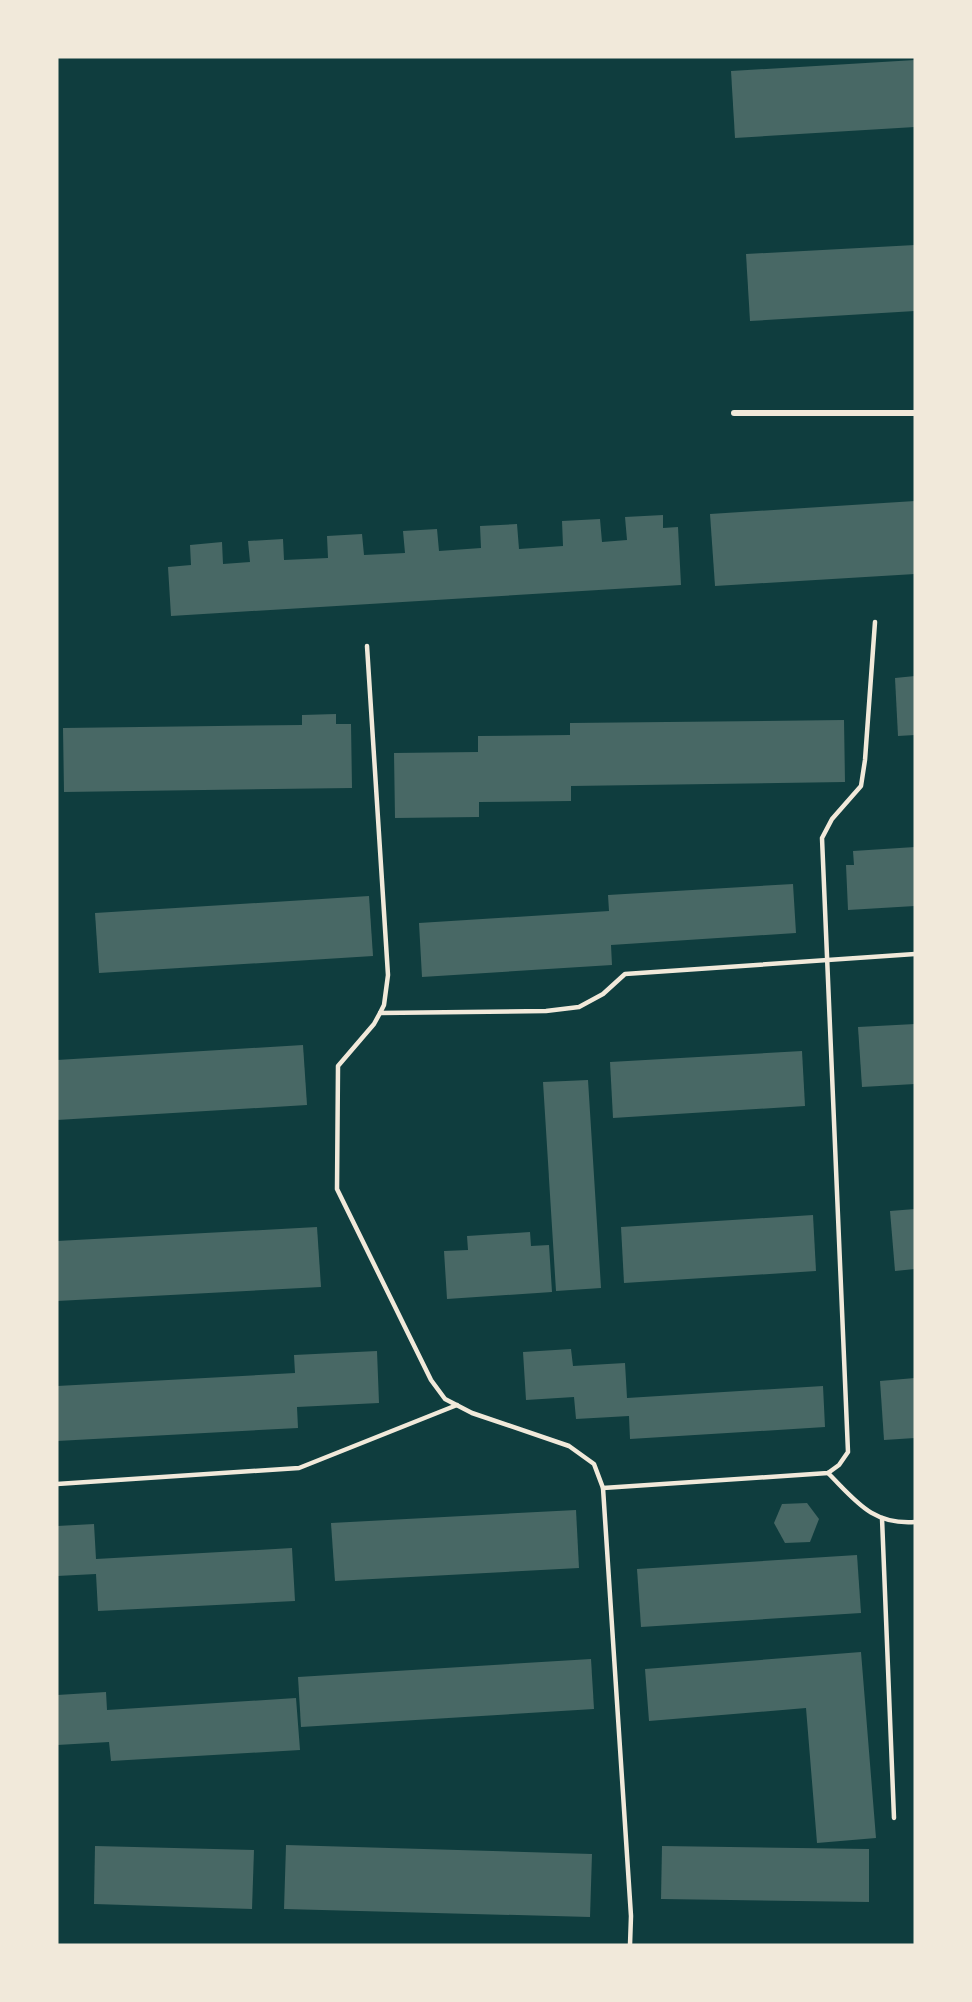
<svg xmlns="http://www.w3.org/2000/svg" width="972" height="2002" font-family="'Nunito Sans',sans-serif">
<rect width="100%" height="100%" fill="#0f3d3e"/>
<g fill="#486865">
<path d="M915 60V127L735 138 731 71Z"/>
<path d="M915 245V311L750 321 746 254Z"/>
<path d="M915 501V574L715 586 710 514Z"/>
<path d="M663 515V528L678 527 681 585 171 616 168 567 191 565 190 545 222 542 223 564 250 562 248 541 283 539 284 560 328 558 327 536 362 534 364 555 405 553 403 531 437 529 439 551 481 548 480 526 517 524 519 549 563 546 562 521 600 519 602 542 627 540 625 517Z"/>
<path d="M915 676V735L898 736 895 678Z"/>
<path d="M336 714V724H351L352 788 64 792 63 728 302 725V715Z"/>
<path d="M844 720 845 782 571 786V801L479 802V817L395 818 394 753 478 752V736L570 735V723Z"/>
<path d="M915 847V906L848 910 846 865H854L853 851Z"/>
<path d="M793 884 796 933 611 945 612 965 422 977 419 923 609 911 608 895Z"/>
<path d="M369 896 373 956 99 973 95 913Z"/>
<path d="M915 1024V1084L862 1087 858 1027Z"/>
<path d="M303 1045 307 1105 57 1120V1060Z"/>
<path d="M802 1051 805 1106 613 1118 610 1062Z"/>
<path d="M588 1080 601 1288 556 1291 543 1082Z"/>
<path d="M915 1209V1269L895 1271 890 1211Z"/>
<path d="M813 1215 816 1271 624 1283 621 1227Z"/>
<path d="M317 1227 321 1287 57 1301V1241Z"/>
<path d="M530 1232 531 1246 549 1245 552 1292 447 1299 444 1251 468 1250 467 1236Z"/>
<path d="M571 1349 573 1366 625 1363 627 1398 823 1386 825 1427 630 1439 629 1416 576 1419 574 1397 526 1400 523 1352Z"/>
<path d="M377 1351 379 1403 297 1407 298 1428 57 1441V1386L295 1373 294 1355Z"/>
<path d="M915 1378V1438L884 1440 880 1381Z"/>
<path d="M807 1503 819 1519 810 1542 785 1543 774 1523 782 1504Z"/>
<path d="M576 1510 579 1568 335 1581 331 1523Z"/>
<path d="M94 1524 96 1559 292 1548 295 1601 98 1611 96 1574 57 1576V1526Z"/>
<path d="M857 1555 861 1613 641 1627 637 1569Z"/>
<path d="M861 1652 876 1838 817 1843 806 1708 649 1721 645 1669Z"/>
<path d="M591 1659 594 1709 301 1727 298 1677Z"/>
<path d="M106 1692 107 1710 296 1698 300 1750 111 1761 109 1742 57 1745V1695Z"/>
<path d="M286 1845 592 1854 590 1917 284 1909Z"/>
<path d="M95 1846 254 1850 252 1909 94 1904Z"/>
<path d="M662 1846 869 1849V1902L661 1899Z"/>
</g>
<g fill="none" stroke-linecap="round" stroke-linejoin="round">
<g stroke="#f1e9da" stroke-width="4.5">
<path d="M367 646 388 975 384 1005 380 1013 374 1024 338 1066 337 1189 431 1380 445 1399 472 1413 569 1446 594 1464 603 1488 631 1916 630 1945"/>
<path d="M380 1013 546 1011 579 1007 603 994 625 974 915 954"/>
<path d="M828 1473C856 1501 872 1525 915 1522"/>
<path d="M57 1484 299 1468 457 1405"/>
<path d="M603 1488 828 1473 839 1465 848 1452 822 838 832 819 861 786 865 760 875 622"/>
<path d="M882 1518 894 1818"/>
</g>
<path stroke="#f1e9da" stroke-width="6" d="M734 413H915"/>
</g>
<rect width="972" height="2002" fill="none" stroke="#f1e9da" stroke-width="117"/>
</svg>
